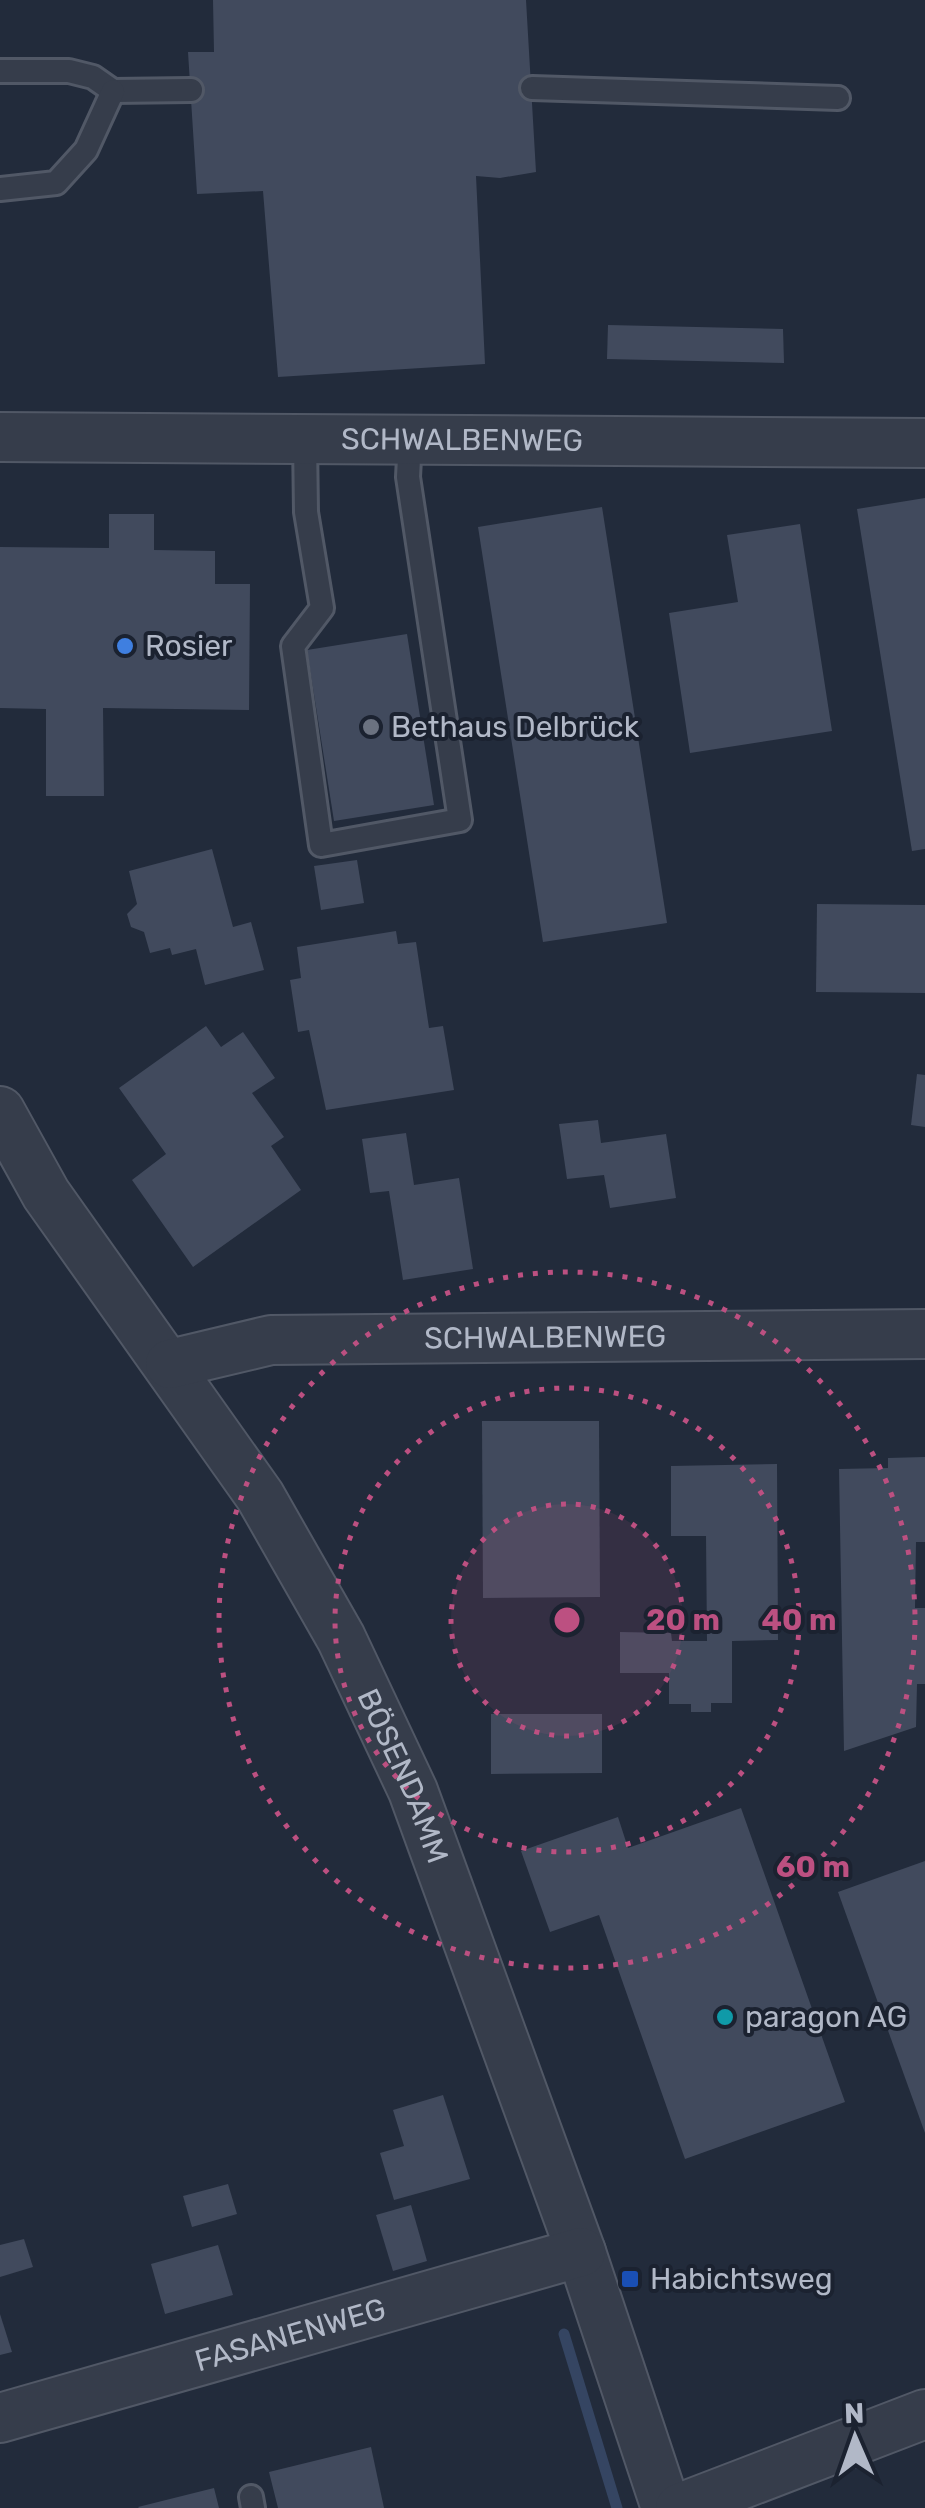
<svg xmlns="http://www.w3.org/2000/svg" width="925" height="2508" font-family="Rubik,sans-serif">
<rect width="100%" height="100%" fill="#222b3b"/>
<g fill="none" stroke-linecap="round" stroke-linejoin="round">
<path stroke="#354562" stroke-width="11" d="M564 2334 617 2508"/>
</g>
<g fill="#414a5d">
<path d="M213 0H526L536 172 500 178 476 176 485 364 278 377 263 191 197 194 188 52H214Z"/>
<path d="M608 325 783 329 784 363 607 359Z"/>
<path d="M925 498V849L912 851 857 509Z"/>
<path d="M602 507 667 923 543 942 478 527Z"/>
<path d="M109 514H154V550L215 551V584H250L249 710 103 708 104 796H46V709L0 708V547L109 548Z"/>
<path d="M800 524 832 731 690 753 669 613 738 602 727 535Z"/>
<path d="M407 634 434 805 334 821 307 650Z"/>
<path d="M212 849 233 927 251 922 264 970 205 985 196 949 172 955 170 948 150 953 144 932 131 927 127 914 137 904 129 871Z"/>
<path d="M357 860 364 903 321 910 314 866Z"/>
<path d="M817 904 925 905V993L816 992Z"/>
<path d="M396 931 398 944 416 942 429 1028 443 1026 454 1090 326 1110 309 1030 298 1032 290 980 301 978 297 947Z"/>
<path d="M206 1026 221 1047 243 1032 275 1078 252 1093 284 1137 271 1146 301 1190 193 1267 132 1180 166 1154 119 1088Z"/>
<path d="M917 1074 925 1075V1127L911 1125Z"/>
<path d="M598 1120 601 1143 666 1134 676 1198 610 1208 604 1175 567 1179 559 1124Z"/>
<path d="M406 1133 414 1185 459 1178 473 1269 403 1280 389 1191 370 1193 362 1139Z"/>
<path d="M482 1421H599L600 1597 483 1598Z"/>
<path d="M925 1457V1542H916L915 1608H925V1684H917L916 1727 844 1751 839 1469 888 1468V1458Z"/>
<path d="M777 1464 778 1640 732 1641V1703H711V1712H691V1704H669V1673H620V1632L671 1633 672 1641H707L706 1536H671V1466Z"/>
<path d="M491 1714H602V1773L491 1774Z"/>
<path d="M741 1808 845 2102 685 2159 599 1915 550 1932 521 1851 618 1817 628 1848Z"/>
<path d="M925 1861V2133L838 1892Z"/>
<path d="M443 2095 470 2179 394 2200 380 2153 404 2146 393 2110Z"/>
<path d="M228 2184 237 2214 192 2227 183 2196Z"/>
<path d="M411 2205 427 2261 393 2271 376 2215Z"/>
<path d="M24 2239 33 2267 0 2277V2245Z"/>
<path d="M218 2245 233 2295 165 2314 151 2264Z"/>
<path d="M0 2314 12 2352 0 2355Z"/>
<path d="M371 2447 384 2508H278L269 2472Z"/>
<path d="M214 2488 219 2508H139L138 2507Z"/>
</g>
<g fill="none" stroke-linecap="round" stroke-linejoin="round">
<defs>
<g id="lane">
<path d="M0 71H69L93 77 113 91 191 90"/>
<path d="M532 88 838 98"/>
<path d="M0 189 56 183 86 150 113 91"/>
<path d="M305 440 306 512 322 608 293 646 321 845 460 820 408 477 410 439"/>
<path d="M251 2497 253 2508"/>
</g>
<g id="street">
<path id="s1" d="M0 437 925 443"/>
<path id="s2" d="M0 1111 46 1194 260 1496 341 1638 413 1791 581 2252 666 2508"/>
<path id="s3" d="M170 1364 271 1340 925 1334"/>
<path id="s4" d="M0 2418 581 2252"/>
<path d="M680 2508 925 2414"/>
</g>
</defs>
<use href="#lane" stroke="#515866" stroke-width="28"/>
<use href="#street" stroke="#515866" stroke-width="52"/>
<use href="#lane" stroke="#363d4b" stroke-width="22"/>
<use href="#street" stroke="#363d4b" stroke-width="48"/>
</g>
<circle cx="567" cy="1620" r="116" fill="#bc5081" fill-opacity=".12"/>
<g fill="none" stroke="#bc5081" stroke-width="5" stroke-dasharray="5 10">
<circle cx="567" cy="1620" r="116"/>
<circle cx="567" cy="1620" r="232"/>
<circle cx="567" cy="1620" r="348"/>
</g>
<circle fill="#3f7fe0" stroke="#1b2230" stroke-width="4" cx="125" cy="646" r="10"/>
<circle fill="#6b7280" stroke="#1b2230" stroke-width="4" cx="371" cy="727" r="10"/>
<circle fill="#0f9aa8" stroke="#1b2230" stroke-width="4" cx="725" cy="2017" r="10"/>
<rect fill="#1a4fb4" stroke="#1b2230" stroke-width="4" x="620" y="2269" width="20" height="20" rx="5"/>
<g text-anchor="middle" stroke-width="8" stroke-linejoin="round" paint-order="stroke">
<g font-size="30" fill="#b1b8c7" stroke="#1b2230">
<text dy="10" stroke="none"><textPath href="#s1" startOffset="462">SCHWALBENWEG</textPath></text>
<text dy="10" stroke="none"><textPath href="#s3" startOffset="378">SCHWALBENWEG</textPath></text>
<text dy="10" stroke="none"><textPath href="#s2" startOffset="780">BÖSENDAMM</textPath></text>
<text dy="10" stroke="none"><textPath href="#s4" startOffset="302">FASANENWEG</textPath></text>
</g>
<g font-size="30" fill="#b1b8c7" stroke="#1b2230" text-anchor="start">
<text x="145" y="656">Rosier</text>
<text x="391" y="737">Bethaus Delbrück</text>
<text x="745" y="2027">paragon AG</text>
<text x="650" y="2289">Habichtsweg</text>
</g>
</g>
<circle cx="567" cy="1620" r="15" fill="#bc5081" stroke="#1b2230" stroke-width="5"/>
<g font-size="30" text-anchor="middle" font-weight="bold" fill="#bc5081" stroke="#1b2230" stroke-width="8" stroke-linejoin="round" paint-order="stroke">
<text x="683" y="1630">20 m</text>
<text x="799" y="1630">40 m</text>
<text x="813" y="1877">60 m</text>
</g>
<g transform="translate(855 2438) rotate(358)" stroke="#1b2230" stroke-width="8" paint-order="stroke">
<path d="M0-8L18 38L0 25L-18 38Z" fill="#b1b8c7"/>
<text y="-15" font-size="28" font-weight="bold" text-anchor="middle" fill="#b1b8c7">N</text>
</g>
</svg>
